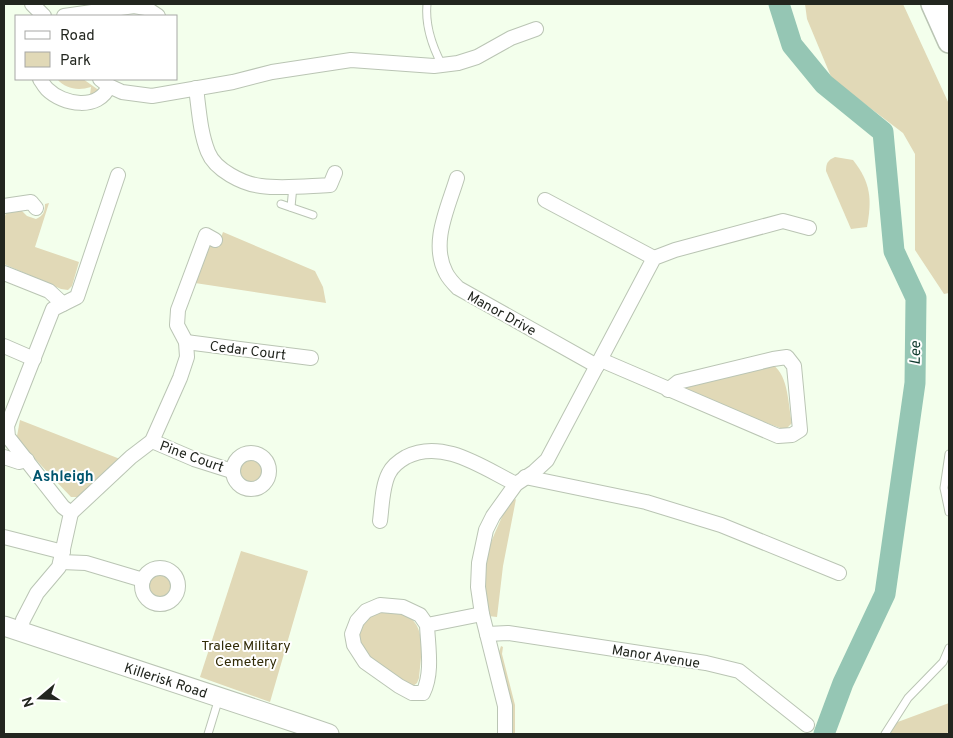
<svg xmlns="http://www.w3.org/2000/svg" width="953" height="738" font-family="Overpass,sans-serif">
<rect width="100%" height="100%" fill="#f3ffec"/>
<g fill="#e1d9b7">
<path d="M805 4H903L949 104V293L944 294 915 250V154L903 133 832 79 807 19Z"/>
<path d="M57 79H83L100 91 90 95 91 87C78 91 66 89 57 79Z"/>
<path d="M835 157 853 160C871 183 872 199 867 227L851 229 826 171C826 163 828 160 835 157Z"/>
<path d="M49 203 35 247 79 262 72 286 68 290 61 289 4 264V219L6 213 21 210 27 216 36 219C43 216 45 212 45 204Z"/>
<path d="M223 232 315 271 323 287 326 303 195 283 209 244 218 246Z"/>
<path d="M773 365C789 376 788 406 792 423L787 428 783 429 691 395 684 389 686 386Z"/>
<path d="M20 420 120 459 78 497H71L21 444 17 436Z"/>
<circle cx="251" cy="471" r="12"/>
<path d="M516 499 503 566 497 617 488 616C487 605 484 594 483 584 482 557 496 531 506 508L509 502Z"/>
<path d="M241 551 308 571 270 702 200 677Z"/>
<circle cx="160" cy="586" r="12"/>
<path d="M383 609C389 611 396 611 403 614 428 623 421 657 419 678L417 683 413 686C404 683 370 661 364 654 350 636 364 615 383 609Z"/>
<path d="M501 646 503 647 502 654 515 705V734H512V706L499 652Z"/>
<path d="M949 703V732L945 734H888L895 723Z"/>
</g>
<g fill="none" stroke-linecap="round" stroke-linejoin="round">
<path stroke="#95c6b4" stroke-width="21" d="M779 4 792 45 824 84 883 132 894 251 916 298 915 383 885 594 843 683 824 734"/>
<defs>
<g id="service">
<path d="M427 4C425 25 432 46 442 65"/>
<path d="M281 204 313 215"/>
<path d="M291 207 293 186"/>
<path d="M949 454 944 488 949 512"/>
<path d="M208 734 219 698"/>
<path d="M885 734 908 698 943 662 949 648"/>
</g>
<g id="minor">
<path d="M32 4 44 16"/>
<path d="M64 16 134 6 146 8 158 16"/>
<path d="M40 79C42 82 44 86 47 89 63 105 99 111 109 86"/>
<path d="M100 79 109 86 122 92 152 96 233 82 272 72 351 60 434 66 458 63 477 57 511 38 536 29"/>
<path d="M196 88C199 110 200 132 208 152 215 170 243 184 261 186 283 189 307 186 330 185L335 173"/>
<path d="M457 178C448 208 430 243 446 273 449 279 454 284 458 288L597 366"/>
<path d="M545 200 654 258"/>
<path d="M4 206 31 202 36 208"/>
<path d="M4 273 49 291 63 304"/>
<path d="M186 342 311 358"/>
<path d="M4 346 34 359"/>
<path d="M601 360 778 436 792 435 800 430 794 366 787 357 773 359 678 382 668 390"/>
<path d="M152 441 194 459 232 471"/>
<circle cx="251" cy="471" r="18"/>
<path d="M4 457 19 462 27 460"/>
<path d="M525 477 646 502 721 525 839 573"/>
<path d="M71 513 131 457 152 441 180 378 187 357 186 342 177 325 178 310 206 235 215 240"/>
<path d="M380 521C382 506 382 486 389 473 393 465 399 461 406 457 443 438 483 468 516 484"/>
<path d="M4 537 63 552"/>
<path d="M61 562 86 563 143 580"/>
<circle cx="160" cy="586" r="18"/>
<path d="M427 625C428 647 433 673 423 693H412L399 686 365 662 354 645 352 634 357 621 366 611 380 605 403 607 420 615 427 625 482 614"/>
<path d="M20 632 23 620 37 593 59 567 71 513 63 507 8 437 7 426 53 309 77 297 118 175"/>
<path d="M487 634 508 633 706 663 739 671 807 725"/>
<path d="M505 734V706L482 614 478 587 479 563 486 530 493 516 516 484 534 472 547 460 654 258 675 250 783 221 809 228"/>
</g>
<path id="secondary" d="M4 626 300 724 329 734"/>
<g id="primary">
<path d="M932 4 949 42"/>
<path d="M948 4 949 6"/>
</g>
</defs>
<use href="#service" stroke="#bac5b4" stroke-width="9"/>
<use href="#minor" stroke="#bac5b4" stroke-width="16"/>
<use href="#secondary" stroke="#bac5b4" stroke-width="21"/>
<use href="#primary" stroke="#bac5b4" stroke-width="24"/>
<use href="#service" stroke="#fff" stroke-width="7"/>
<use href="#minor" stroke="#fff" stroke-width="14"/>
<use href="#secondary" stroke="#fff" stroke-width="19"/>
<use href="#primary" stroke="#fff" stroke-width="21"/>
</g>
<g text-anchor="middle" stroke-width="4" stroke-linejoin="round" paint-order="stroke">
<g font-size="14" fill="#22261f" stroke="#fff">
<text transform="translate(502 313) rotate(29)" y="5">Manor Drive</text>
<text transform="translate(248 350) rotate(7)" y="5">Cedar Court</text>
<text transform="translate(192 456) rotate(20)" y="5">Pine Court</text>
<text transform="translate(656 656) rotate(9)" y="5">Manor Avenue</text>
<text transform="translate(166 680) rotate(18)" y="5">Killerisk Road</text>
</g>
<g font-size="14" fill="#312a06" stroke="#fff">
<text x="246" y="650">Tralee Military<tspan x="246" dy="16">Cemetery</tspan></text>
</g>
<g font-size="15" font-style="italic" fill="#0e392d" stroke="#fff">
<text transform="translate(915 353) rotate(-89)" y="5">Lee</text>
</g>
<g font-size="15" font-weight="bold" fill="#00556e" stroke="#fff">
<text x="63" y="481">Ashleigh</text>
</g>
</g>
<rect width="953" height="738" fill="none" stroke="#22261f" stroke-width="10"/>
<rect x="15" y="15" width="162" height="65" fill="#ffffff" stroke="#a7a8a5"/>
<rect x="25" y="31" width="25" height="8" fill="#ffffff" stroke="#a7a8a5"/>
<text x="60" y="40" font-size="15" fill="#22261f">Road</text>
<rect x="25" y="52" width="25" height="15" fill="#e1d9b7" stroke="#a7a8a5"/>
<text x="60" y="65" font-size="15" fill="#22261f">Park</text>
<g transform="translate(40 698) rotate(251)" stroke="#ffffff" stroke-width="4" paint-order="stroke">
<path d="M0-4L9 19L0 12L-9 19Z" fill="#22261f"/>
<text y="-8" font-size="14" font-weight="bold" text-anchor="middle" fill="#22261f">N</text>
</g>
</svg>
